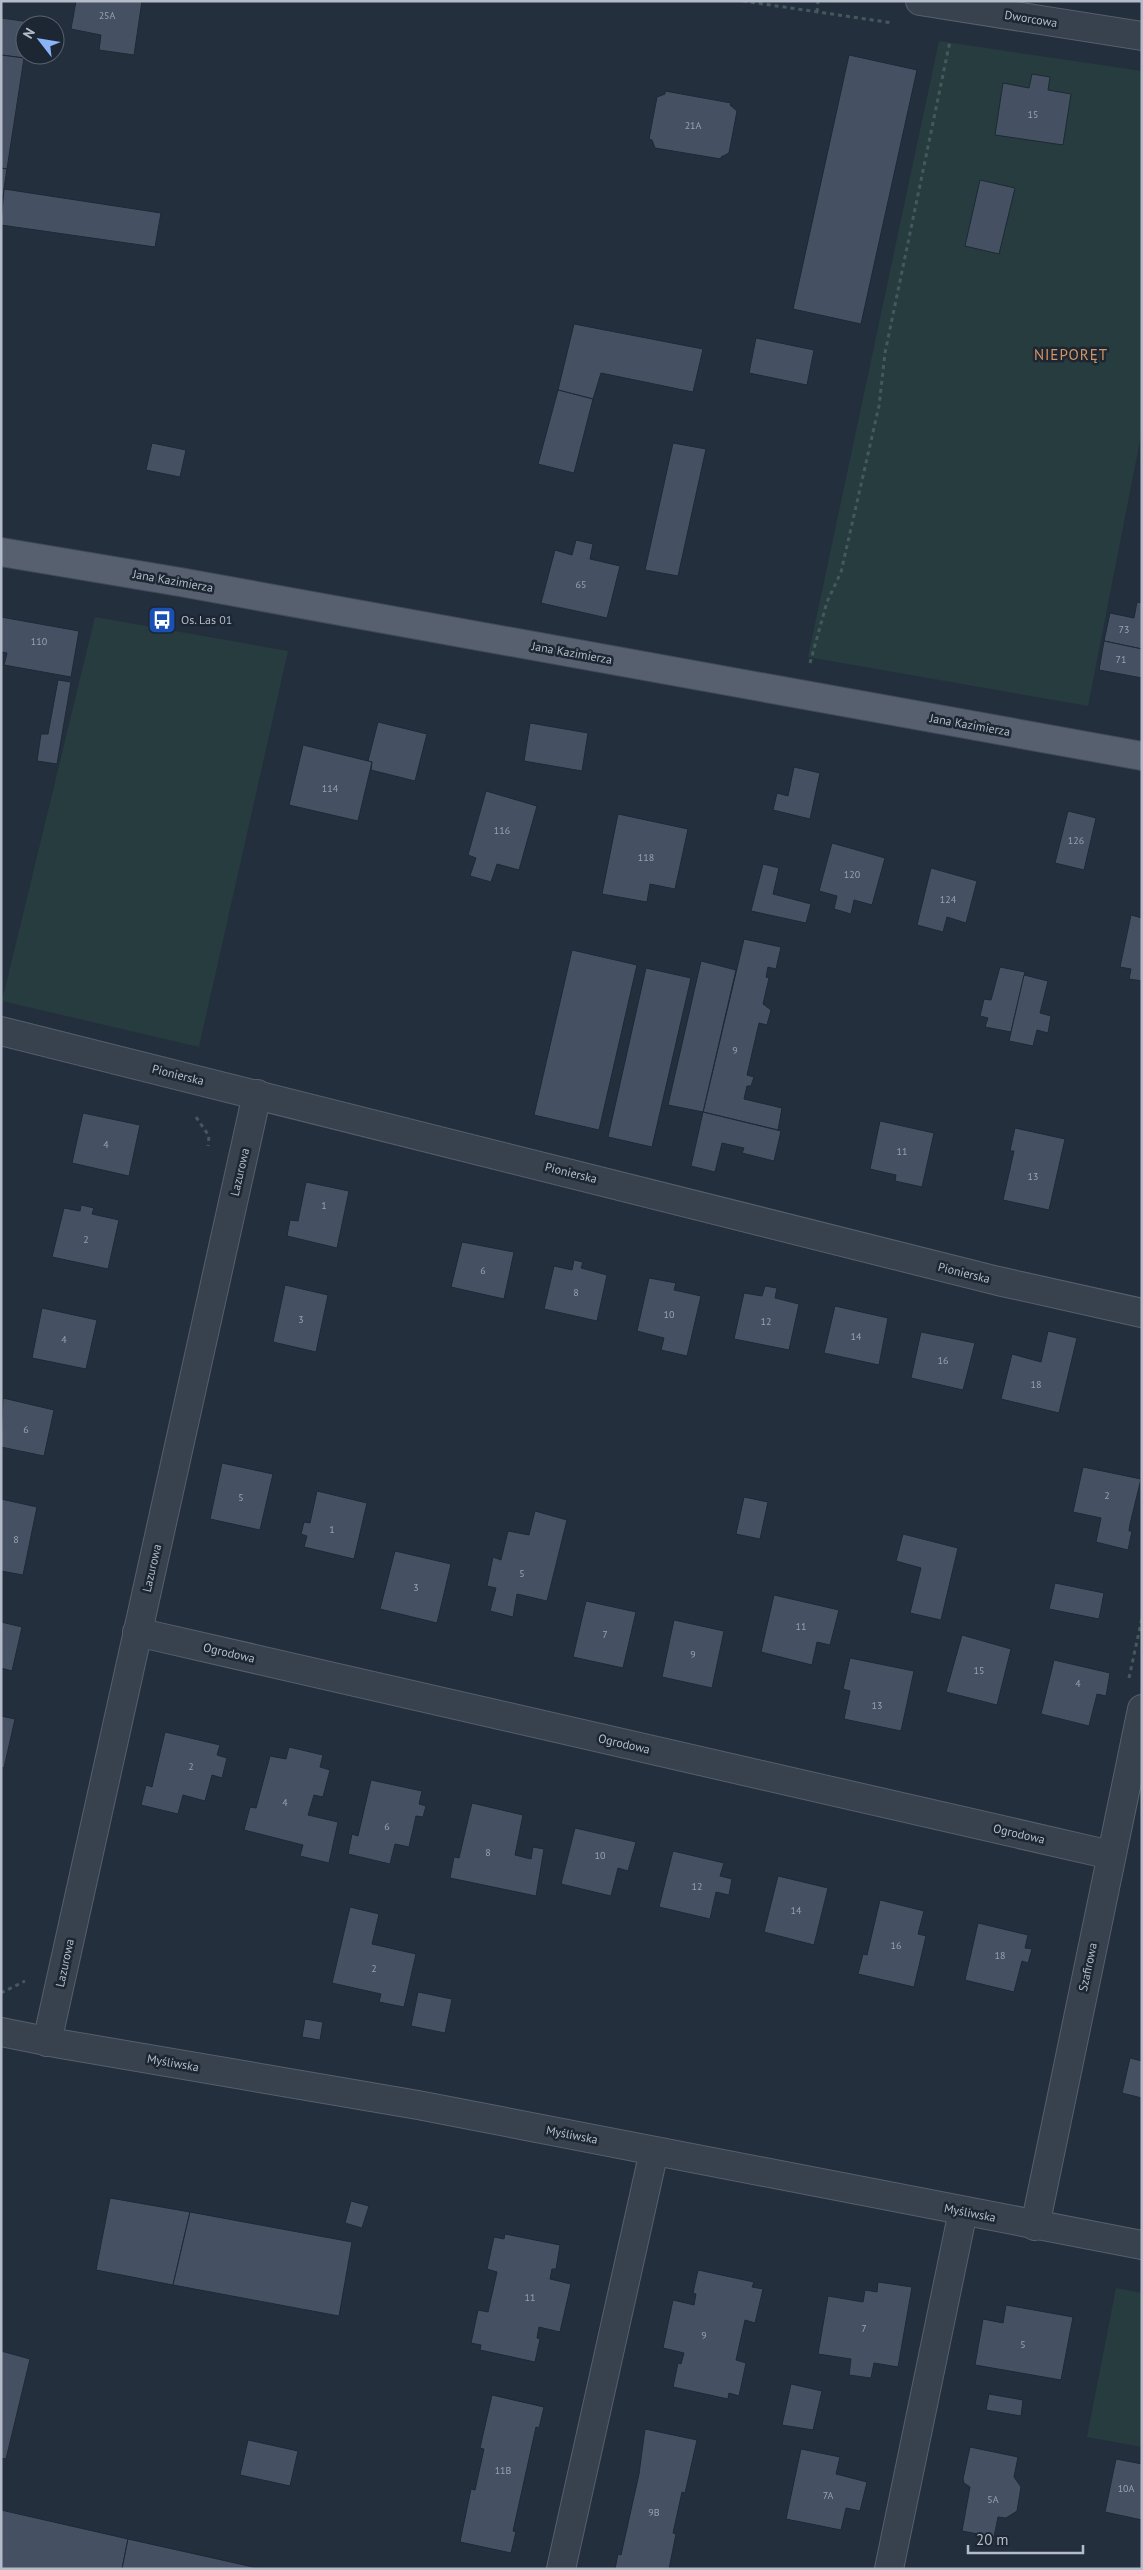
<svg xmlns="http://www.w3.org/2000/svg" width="1143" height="2570" font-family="'PT Sans',sans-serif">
<rect width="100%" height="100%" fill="#242f3e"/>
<g fill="#263c3f">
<path d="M939 41 1142 71V430L1088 706 808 657Z"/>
<path d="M95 617 288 651 199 1047 2 1001Z"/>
<path d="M1116 2288 1142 2293V2447L1087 2437Z"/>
</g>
<g fill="#455162" stroke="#1f2835">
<path d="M76 1H142L134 55 99 50 101 35 71 29Z"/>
<path d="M1 18 30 22 29 25H25L24 58 1 55Z"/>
<path d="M1 55 24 58 7 169 1 168Z"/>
<path d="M849 55 917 70 861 324 793 309Z"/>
<path d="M1032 74 1050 77 1048 90 1071 94 1063 145 995 135 1003 83 1029 88Z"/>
<path d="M665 91 731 103 730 105 737 111 729 153 721 157V159L655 148 652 140 649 139 657 97 665 94Z"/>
<path d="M1 168 7 169 1 208Z"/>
<path d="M980 180 1015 188 999 254 965 246Z"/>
<path d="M4 189 161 213 155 247 1 225Z"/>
<path d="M574 324 703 349 693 392 601 373 593 399 558 390Z"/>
<path d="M756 338 814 350 807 385 749 373Z"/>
<path d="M558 390 593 399 574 473 538 464Z"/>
<path d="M152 443 186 450 180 477 146 470Z"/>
<path d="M673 443 706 449 678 576 645 570Z"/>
<path d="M576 540 593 544 590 559 620 566 607 618 541 603 555 550 572 555Z"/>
<path d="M1137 602 1142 603V649L1104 641 1110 613 1134 618Z"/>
<path d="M1 617 79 631 71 677 4 665 7 653 1 652Z"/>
<path d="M1104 641 1142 649V678L1099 670Z"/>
<path d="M58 680 71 682 57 764 37 761 41 734H48Z"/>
<path d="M378 722 427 734 415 781 371 770 372 762 368 761Z"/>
<path d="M530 723 588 733 582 771 524 761Z"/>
<path d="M303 745 372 762 358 821 289 805Z"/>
<path d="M794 767 820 773 810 819 773 810 777 793 788 796Z"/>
<path d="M486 791 537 806 519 870 497 864 491 882 470 876 476 858 468 855Z"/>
<path d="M1068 811 1096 818 1084 870 1055 863Z"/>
<path d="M618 814 688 829 675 889 650 884 647 902 602 894Z"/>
<path d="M832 843 885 858 872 905 854 900 851 914 834 909 837 896 819 891Z"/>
<path d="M763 864 779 868 773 894 811 904 806 923 751 911Z"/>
<path d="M931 868 977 881 966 923 947 917 943 932 917 925Z"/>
<path d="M1131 915 1142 918V981L1129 979 1131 969 1120 967Z"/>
<path d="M744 939 781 947 776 969 768 967 766 977 769 978 763 1004 771 1010 767 1025 759 1023 747 1075 754 1077 751 1086H747L744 1099 782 1108 778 1130 703 1112Z"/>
<path d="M572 950 637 965 599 1130 534 1115Z"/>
<path d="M701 961 736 970 703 1112 668 1105Z"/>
<path d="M1000 967 1025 972 1011 1032 985 1027 988 1018 980 1016 984 999 991 1000Z"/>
<path d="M646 968 691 978 652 1147 608 1137Z"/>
<path d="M1024 975 1048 981 1040 1013 1051 1016 1048 1033 1037 1030 1033 1046 1009 1041Z"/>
<path d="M703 1112 781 1131 774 1161 742 1153 744 1148 722 1143 715 1172 691 1166Z"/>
<path d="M83 1113 140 1125 129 1176 72 1163Z"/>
<path d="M880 1121 934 1133 922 1187 895 1181 896 1175 870 1169Z"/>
<path d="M1015 1128 1065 1139 1049 1210 1003 1200 1014 1151H1010Z"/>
<path d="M306 1182 349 1191 337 1248 287 1236 290 1220 298 1221Z"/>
<path d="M81 1205 94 1208 92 1214 119 1220 108 1269 52 1257 64 1208 80 1211Z"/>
<path d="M462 1242 514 1252 504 1299 451 1287Z"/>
<path d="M574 1260 583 1262 581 1268 607 1275 597 1321 544 1309 554 1266 572 1270Z"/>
<path d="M649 1278 676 1283 674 1290 701 1296 687 1356 661 1350 664 1338 637 1331Z"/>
<path d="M285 1285 328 1295 316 1352 273 1342Z"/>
<path d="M765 1286 777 1288 775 1298 799 1304 789 1350 734 1339 744 1293 762 1296Z"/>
<path d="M835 1306 888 1318 879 1365 824 1353Z"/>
<path d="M42 1308 97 1320 86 1369 32 1358Z"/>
<path d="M1048 1331 1077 1338 1059 1413 1001 1399 1012 1354 1041 1362Z"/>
<path d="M921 1332 975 1343 963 1390 911 1378Z"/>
<path d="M3 1398 54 1410 44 1456 1 1447Z"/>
<path d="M222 1463 273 1474 260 1530 210 1519Z"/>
<path d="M1083 1467 1141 1479 1130 1524 1129 1531H1132L1128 1550 1096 1542 1101 1518 1073 1512Z"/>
<path d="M317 1491 367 1503 354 1559 304 1547 307 1536 301 1534 304 1522 310 1523Z"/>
<path d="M744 1497 768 1502 760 1539 736 1534Z"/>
<path d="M1 1499 37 1507 23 1575 1 1571Z"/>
<path d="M535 1511 567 1520 547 1601 517 1594 513 1617 490 1611 496 1588 487 1586 493 1557 501 1560 508 1531 529 1535Z"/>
<path d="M903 1534 958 1548 941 1620 910 1613 921 1568 896 1561Z"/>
<path d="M395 1551 451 1564 437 1623 380 1609Z"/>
<path d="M1055 1583 1104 1593 1099 1619 1049 1609Z"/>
<path d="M774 1595 839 1610 830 1645 817 1642 812 1665 761 1652Z"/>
<path d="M586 1601 636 1612 623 1668 573 1657Z"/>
<path d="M674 1620 724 1631 712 1688 662 1677Z"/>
<path d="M1 1622 22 1627 12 1671 1 1668Z"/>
<path d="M962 1635 1011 1649 997 1705 946 1692Z"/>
<path d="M850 1658 914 1671 901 1731 844 1719 850 1691 843 1689Z"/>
<path d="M1054 1660 1110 1673 1106 1696 1097 1694 1089 1726 1041 1714Z"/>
<path d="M1 1716 15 1719 4 1768 1 1767Z"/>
<path d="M165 1732 220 1745 217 1755 227 1758 222 1778 212 1775 205 1801 183 1795 178 1814 141 1805 146 1785 152 1787Z"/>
<path d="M289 1747 323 1755 320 1767 330 1770 323 1797 314 1795 308 1815 338 1822 329 1863 300 1856 303 1845 244 1830 250 1807 256 1808 270 1756 286 1759Z"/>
<path d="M371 1780 422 1791 419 1804 426 1806 423 1817 416 1816 409 1847 395 1844 390 1864 348 1854 352 1834 358 1836Z"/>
<path d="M472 1803 523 1815 515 1855 531 1859 533 1847 544 1849 536 1896 450 1878 454 1857 459 1858Z"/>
<path d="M575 1828 636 1842 628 1871 618 1868 611 1896 561 1884Z"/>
<path d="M673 1851 724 1863 720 1876 732 1879 729 1895 716 1892 710 1919 659 1907Z"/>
<path d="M778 1876 828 1888 814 1945 764 1932Z"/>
<path d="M880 1900 924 1911 918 1934 926 1936 914 1987 858 1974 863 1954 867 1955Z"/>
<path d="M350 1907 379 1914 372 1944 416 1954 404 2007 379 2002 381 1994 332 1983Z"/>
<path d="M978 1923 1028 1935 1025 1948 1032 1949 1028 1963 1022 1961 1014 1992 965 1980Z"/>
<path d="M418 1992 452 1999 445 2033 411 2026Z"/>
<path d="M305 2019 323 2022 320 2040 302 2037Z"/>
<path d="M1130 2058 1142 2061V2098L1122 2093Z"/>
<path d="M110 2198 190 2212 173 2285 96 2270Z"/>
<path d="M351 2201 369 2206 362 2228 345 2223Z"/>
<path d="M190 2212 352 2242 339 2316 173 2285Z"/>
<path d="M505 2234 560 2245 556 2269H552L550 2279 571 2284 560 2332 539 2327 537 2338 540 2339 535 2362 480 2350 481 2345 471 2343 478 2310 488 2312 497 2272 487 2269 494 2237 504 2239Z"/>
<path d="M698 2270 754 2282 752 2287 763 2289 755 2323 745 2320 736 2360 746 2363 739 2396 729 2393 728 2399 673 2387 678 2363 681 2364 684 2353 663 2348 673 2300 694 2305 696 2294 693 2293Z"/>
<path d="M878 2282 912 2287 898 2367 874 2363 871 2378 849 2375 851 2359 818 2354 828 2296 863 2302 865 2290 877 2292Z"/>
<path d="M1006 2305 1073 2317 1061 2380 975 2365 983 2319 1003 2323Z"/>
<path d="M1 2351 30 2359 6 2459 1 2458Z"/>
<path d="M791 2384 822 2391 813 2430 782 2425Z"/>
<path d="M989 2394 1023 2400 1021 2416 986 2410Z"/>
<path d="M492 2395 544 2407 539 2428 536 2427 513 2531 516 2532 511 2553 460 2542 471 2489 475 2490 484 2449 480 2448Z"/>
<path d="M645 2429 697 2440 685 2493 682 2492 673 2533 676 2534 669 2569H615L618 2554 621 2555 639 2474Z"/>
<path d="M248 2440 298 2451 290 2486 240 2475Z"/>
<path d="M970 2447 1018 2457 1014 2477 1021 2487 1017 2511 1006 2518 998 2517 994 2537 962 2531 970 2487 964 2483 963 2479Z"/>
<path d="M801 2449 840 2457 836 2474 867 2482 860 2511 846 2508 841 2530 786 2519Z"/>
<path d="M1116 2459 1142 2464V2520L1105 2512Z"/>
<path d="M1 2510 128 2539 122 2569H1Z"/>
<path d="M128 2539 262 2569H122Z"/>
</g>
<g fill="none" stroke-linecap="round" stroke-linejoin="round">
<defs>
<g id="minor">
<path d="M920 1 1142 36"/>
<path d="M1 1031 998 1281 1142 1313"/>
<path d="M137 1632 1111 1855"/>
<path d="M1 2032 61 2044 418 2105 1142 2245"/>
<path d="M47 2042 257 1094"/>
<path d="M1035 2226 1142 1709"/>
<path d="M561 2569 654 2151"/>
<path d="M889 2569 963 2211"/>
</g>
<path id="major" d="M1 552 180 582 1142 756"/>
</defs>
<use href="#minor" stroke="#565f6c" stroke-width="30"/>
<use href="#major" stroke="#414a57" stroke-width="30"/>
<g stroke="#44595c" stroke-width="3" stroke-dasharray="4 4" stroke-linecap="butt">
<path d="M743 1 893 23"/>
<path d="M817 12 818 1"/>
<path d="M810 663 827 602 841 572 879 406 885 353 950 41"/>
<path d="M196 1117 209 1136 208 1146"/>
<path d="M1129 1678 1142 1618"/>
<path d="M1 1993 25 1981"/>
</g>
<use href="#minor" stroke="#38414e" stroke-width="28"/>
<use href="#major" stroke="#56606e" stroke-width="28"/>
</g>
<defs>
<symbol id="bus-square" viewBox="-11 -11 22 22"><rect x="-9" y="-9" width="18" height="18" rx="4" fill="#1a4fb4" stroke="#1d2633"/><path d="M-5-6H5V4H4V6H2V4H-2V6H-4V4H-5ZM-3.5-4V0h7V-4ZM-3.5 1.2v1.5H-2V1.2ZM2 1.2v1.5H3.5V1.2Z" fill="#fff"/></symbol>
</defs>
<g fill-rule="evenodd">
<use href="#bus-square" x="146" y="604" width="32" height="32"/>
</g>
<g text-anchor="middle" stroke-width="5" stroke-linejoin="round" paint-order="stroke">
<g font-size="10" fill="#98a1af">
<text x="107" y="19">25A</text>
<text x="1033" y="118">15</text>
<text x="693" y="129">21A</text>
<text x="581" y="588">65</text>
<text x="1124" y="633">73</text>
<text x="39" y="645">110</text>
<text x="1121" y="663">71</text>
<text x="330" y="792">114</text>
<text x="502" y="834">116</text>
<text x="1076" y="844">126</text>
<text x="646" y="861">118</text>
<text x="852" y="878">120</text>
<text x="948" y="903">124</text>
<text x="735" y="1054">9</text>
<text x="106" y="1148">4</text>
<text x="902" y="1155">11</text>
<text x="1033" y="1180">13</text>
<text x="324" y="1209">1</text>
<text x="86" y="1243">2</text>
<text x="483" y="1274">6</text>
<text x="576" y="1296">8</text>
<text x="669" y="1318">10</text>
<text x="301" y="1323">3</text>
<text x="766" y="1325">12</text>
<text x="856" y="1340">14</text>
<text x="64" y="1343">4</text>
<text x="943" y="1364">16</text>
<text x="1036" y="1388">18</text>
<text x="26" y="1433">6</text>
<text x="1107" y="1499">2</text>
<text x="241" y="1501">5</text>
<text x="332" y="1533">1</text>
<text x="16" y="1543">8</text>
<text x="522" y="1577">5</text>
<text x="416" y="1591">3</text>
<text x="801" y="1630">11</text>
<text x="605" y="1638">7</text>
<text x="693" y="1658">9</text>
<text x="979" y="1674">15</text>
<text x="1078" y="1687">4</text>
<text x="877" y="1709">13</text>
<text x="191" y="1770">2</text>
<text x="285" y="1806">4</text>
<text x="387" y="1830">6</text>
<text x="488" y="1856">8</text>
<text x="600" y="1859">10</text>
<text x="697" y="1890">12</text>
<text x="796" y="1914">14</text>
<text x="896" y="1949">16</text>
<text x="1000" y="1959">18</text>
<text x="374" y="1972">2</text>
<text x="530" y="2301">11</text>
<text x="864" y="2332">7</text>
<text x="704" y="2339">9</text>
<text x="1023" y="2348">5</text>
<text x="503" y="2474">11B</text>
<text x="1126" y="2492">10A</text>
<text x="828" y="2499">7A</text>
<text x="993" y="2503">5A</text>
<text x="654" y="2516">9B</text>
</g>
<g font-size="12" fill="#b4bcc9" stroke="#1d2633">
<text transform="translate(1031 19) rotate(9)" y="4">Dworcowa</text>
<text transform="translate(173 581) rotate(10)" y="4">Jana Kazimierza</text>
<text transform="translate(572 653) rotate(10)" y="4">Jana Kazimierza</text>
<text transform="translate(970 725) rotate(10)" y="4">Jana Kazimierza</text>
<text transform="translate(178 1075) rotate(14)" y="4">Pionierska</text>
<text transform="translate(240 1172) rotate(-77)" y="4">Lazurowa</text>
<text transform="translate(571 1173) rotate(14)" y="4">Pionierska</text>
<text transform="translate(964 1273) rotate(14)" y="4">Pionierska</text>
<text transform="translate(152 1568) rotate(-77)" y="4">Lazurowa</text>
<text transform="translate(229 1653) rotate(13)" y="4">Ogrodowa</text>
<text transform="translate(624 1744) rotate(13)" y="4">Ogrodowa</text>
<text transform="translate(1019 1834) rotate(13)" y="4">Ogrodowa</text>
<text transform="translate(65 1963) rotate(-78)" y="4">Lazurowa</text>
<text transform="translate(1088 1967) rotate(-78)" y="4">Szafirowa</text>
<text transform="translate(173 2063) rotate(10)" y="4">Myśliwska</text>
<text transform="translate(572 2135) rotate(11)" y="4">Myśliwska</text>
<text transform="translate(970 2213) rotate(11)" y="4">Myśliwska</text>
</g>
<g font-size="12" fill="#b4bcc9" stroke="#1d2633" text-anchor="start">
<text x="181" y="624">Os. Las 01</text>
</g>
<g font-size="15" letter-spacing="1" fill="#d59563" stroke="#1d2633">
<text x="1071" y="360">NIEPORĘT</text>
</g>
</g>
<rect width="1143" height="2570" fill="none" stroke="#b4bcc9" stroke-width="5"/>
<g transform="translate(40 40) rotate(301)"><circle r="24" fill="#1d2633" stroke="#59626f"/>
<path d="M0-4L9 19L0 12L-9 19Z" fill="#8ab4f8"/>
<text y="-8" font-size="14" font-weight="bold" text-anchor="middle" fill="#b4bcc9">N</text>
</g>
<path d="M968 2545v8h115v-8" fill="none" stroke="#b4bcc9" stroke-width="2.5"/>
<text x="976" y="2545" font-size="15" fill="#b4bcc9" stroke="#1d2633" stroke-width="4" paint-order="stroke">20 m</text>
</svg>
